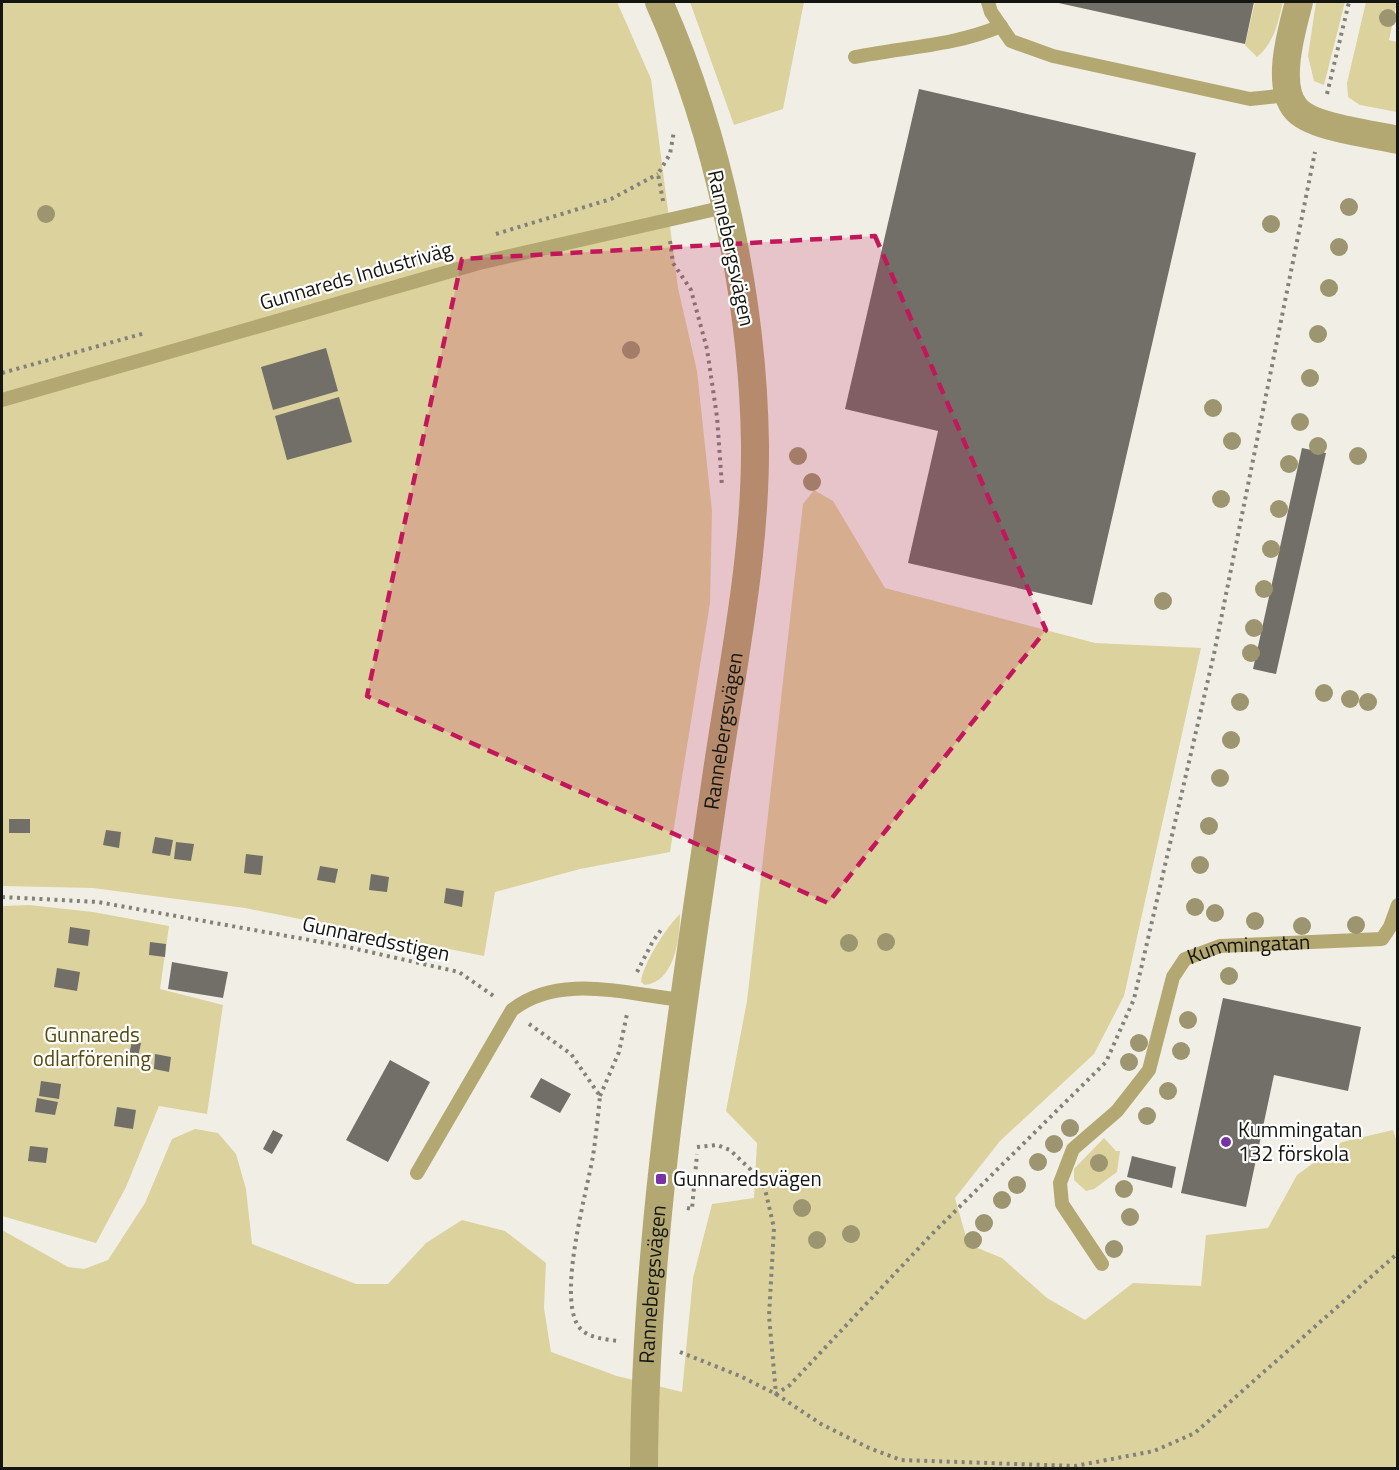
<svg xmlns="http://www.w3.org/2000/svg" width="1399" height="1470" font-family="'Titillium Web',sans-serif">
<rect width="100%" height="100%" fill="#f1efe5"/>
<g fill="#dcd29d">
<path d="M2 2H617L651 79 678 288 697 371 712 511 710 603 670 852 580 869 495 892 484 956 245 908 93 888 2 886Z"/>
<path d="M690 2H804L783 109 734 125Z"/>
<path d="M1255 2H1283C1278 23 1274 43 1257 57L1245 45Z"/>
<path d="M1316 2H1345L1324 85 1314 81 1308 56Z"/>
<path d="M1366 2H1397L1389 40 1397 42V112L1360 105 1348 97 1347 83Z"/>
<path d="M814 490 833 501 885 588 1095 643 1201 648 1124 996 1094 1054 1000 1141 955 1198 968 1244 1002 1258 1047 1298 1085 1320 1133 1283 1201 1286 1206 1235 1268 1228 1297 1175 1342 1142 1393 1130 1398 1145 1397 1468H2V1230L68 1267 84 1269 108 1260 145 1203 172 1139 195 1129 218 1133 236 1154 246 1189 252 1244 356 1284H388L426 1243 462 1220 505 1231 546 1263 544 1308 551 1352 617 1376 682 1392 693 1278 712 1204 754 1198 757 1143 726 1111 747 1001 803 504Z"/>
<path d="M29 905 93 912 169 926 160 989 223 1005 207 1114 159 1106 126 1187 96 1243 2 1216V906Z"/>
<path d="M680 914C680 939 674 982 645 985L641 982C642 965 667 926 680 914Z"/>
<path d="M1104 1138 1116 1151H1120L1117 1172 1094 1189 1086 1191 1074 1180V1169Z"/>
</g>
<g fill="#716f67">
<path d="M1054 2H1254L1245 44Z"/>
<path d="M919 89 1196 153 1092 605 908 563 938 431 845 409Z"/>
<path d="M326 348 338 391 273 410 261 367Z"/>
<path d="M339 397 352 442 287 460 275 416Z"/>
<path d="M1302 448 1326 453 1276 674 1253 669Z"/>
<rect x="9" y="819" width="21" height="14"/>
<path d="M106 830 121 832 119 848 103 845Z"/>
<path d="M155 837 173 840 170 856 152 853Z"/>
<path d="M176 842 194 844 191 861 174 859Z"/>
<path d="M246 854 263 856 261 875 244 873Z"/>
<path d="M320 866 338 869 335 883 317 880Z"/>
<path d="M371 874 389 877 387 892 369 890Z"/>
<path d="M446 888 464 891 462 907 444 903Z"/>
<path d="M70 927 90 930 88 946 68 943Z"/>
<path d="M150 942 166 944 165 957 149 955Z"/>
<path d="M172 962 228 972 223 998 168 989Z"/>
<path d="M57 968 80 972 77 991 54 987Z"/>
<path d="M1223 998 1361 1027 1348 1091 1274 1075 1246 1207 1181 1193Z"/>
<path d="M132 1041 141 1043 138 1057 129 1055Z"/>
<path d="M155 1054 171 1057 169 1072 154 1069Z"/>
<path d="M390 1060 430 1082 388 1162 346 1140Z"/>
<path d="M541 1078 571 1094 560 1113 530 1097Z"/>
<path d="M41 1081 61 1084 59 1099 39 1096Z"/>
<path d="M37 1098 58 1102 55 1115 35 1112Z"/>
<path d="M117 1107 136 1110 133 1129 114 1126Z"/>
<path d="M273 1130 283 1135 272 1154 263 1149Z"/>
<path d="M30 1146 48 1148 46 1163 28 1161Z"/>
<path d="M1132 1156 1176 1167 1172 1188 1127 1177Z"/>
</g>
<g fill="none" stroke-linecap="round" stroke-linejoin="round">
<g stroke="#82817a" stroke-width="4" stroke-dasharray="3 4.5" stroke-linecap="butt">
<path d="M1327 94 1349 2"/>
<path d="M663 201 658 174 670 154 674 131"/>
<path d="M496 234 611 199 658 174"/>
<path d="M670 241 673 263 691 290 707 349 717 417 722 486"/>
<path d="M2 373 145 333"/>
<path d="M2 897 98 902 343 946 459 972 495 997"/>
<path d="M637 972 653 941 663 927"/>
<path d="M529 1024 571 1054 600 1096C598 1116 596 1136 593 1156 586 1195 559 1290 577 1324 585 1338 603 1339 618 1341"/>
<path d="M600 1096 619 1052 627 1014"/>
<path d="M697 1147 717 1145 730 1150 750 1169 765 1189 774 1228 769 1316 776 1394 790 1385 932 1234 1106 1062 1134 999 1214 654 1315 152"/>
<path d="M687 1208 692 1209 697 1154"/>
<path d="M680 1352 740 1376 776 1394 821 1424 869 1448 901 1460 1075 1466 1154 1451 1195 1433 1398 1253"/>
</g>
<g stroke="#b3a872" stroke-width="14">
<path d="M988 2 991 12 1011 41 1053 56 1250 99 1288 95"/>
<path d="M855 57C905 47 954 46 1001 26"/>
<path d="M2 400 479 263 725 207"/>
<path d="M417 1173 512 1010C560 972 628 995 684 1000"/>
<path id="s1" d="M1102 1264 1062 1204 1060 1183 1073 1149 1117 1111 1149 1070 1173 977 1185 959 1220 946 1382 939 1390 927 1398 905"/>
</g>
<g stroke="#b3a872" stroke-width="28">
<path d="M1299 2C1292 29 1275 85 1296 109 1312 128 1373 134 1398 140"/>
<path id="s2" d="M644 1468C645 1239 682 1012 715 785 731 673 756 558 755 444 753 299 718 134 659 2"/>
</g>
</g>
<g fill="#9c956f">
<circle cx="1388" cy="18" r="9"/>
<circle cx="1349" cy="207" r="9"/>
<circle cx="46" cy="214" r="9"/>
<circle cx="1271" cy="224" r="9"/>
<circle cx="1339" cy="247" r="9"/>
<circle cx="1329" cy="288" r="9"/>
<circle cx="1318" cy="334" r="9"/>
<circle cx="631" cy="350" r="9"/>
<circle cx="1310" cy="378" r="9"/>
<circle cx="1213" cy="408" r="9"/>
<circle cx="1300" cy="422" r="9"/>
<circle cx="1232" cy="441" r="9"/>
<circle cx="1318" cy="446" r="9"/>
<circle cx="798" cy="456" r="9"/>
<circle cx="1358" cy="456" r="9"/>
<circle cx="1289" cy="464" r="9"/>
<circle cx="812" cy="482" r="9"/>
<circle cx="1221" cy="499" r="9"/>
<circle cx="1279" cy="509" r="9"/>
<circle cx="1271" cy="549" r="9"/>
<circle cx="1264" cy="589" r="9"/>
<circle cx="1163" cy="601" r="9"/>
<circle cx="1254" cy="628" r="9"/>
<circle cx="1251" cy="653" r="9"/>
<circle cx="1324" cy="693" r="9"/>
<circle cx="1350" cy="699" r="9"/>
<circle cx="1240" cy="702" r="9"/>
<circle cx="1368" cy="702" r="9"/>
<circle cx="1231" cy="740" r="9"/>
<circle cx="1220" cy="778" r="9"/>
<circle cx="1209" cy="826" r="9"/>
<circle cx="1200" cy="865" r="9"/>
<circle cx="1195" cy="907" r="9"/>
<circle cx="1215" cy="913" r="9"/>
<circle cx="1255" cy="921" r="9"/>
<circle cx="1356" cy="925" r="9"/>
<circle cx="1302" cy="926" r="9"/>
<circle cx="886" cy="942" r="9"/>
<circle cx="849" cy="943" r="9"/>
<circle cx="1229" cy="976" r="9"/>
<circle cx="1188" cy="1020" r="9"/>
<circle cx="1139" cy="1043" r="9"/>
<circle cx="1181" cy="1051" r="9"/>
<circle cx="1129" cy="1062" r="9"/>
<circle cx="1168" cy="1091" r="9"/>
<circle cx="1147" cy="1116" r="9"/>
<circle cx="1070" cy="1128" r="9"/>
<circle cx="1054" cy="1144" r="9"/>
<circle cx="1038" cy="1162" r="9"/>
<circle cx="1099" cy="1163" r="9"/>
<circle cx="795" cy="1182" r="9"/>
<circle cx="1017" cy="1185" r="9"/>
<circle cx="1124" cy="1189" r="9"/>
<circle cx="1002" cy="1200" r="9"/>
<circle cx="802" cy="1208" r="9"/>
<circle cx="1130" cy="1217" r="9"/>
<circle cx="984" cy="1223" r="9"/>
<circle cx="851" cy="1234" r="9"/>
<circle cx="817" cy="1240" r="9"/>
<circle cx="973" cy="1240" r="9"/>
<circle cx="1114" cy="1249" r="9"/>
</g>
<path fill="#c2185b" fill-opacity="0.2" stroke="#c2185b" stroke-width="4.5" stroke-dasharray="12 8" stroke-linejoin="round" d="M875 236 1046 630 828 903 367 696 462 259Z"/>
<g fill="#7833a7" stroke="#fff" stroke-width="2">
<circle cx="1226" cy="1142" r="6"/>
<rect x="655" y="1173" width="12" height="12" rx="3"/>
</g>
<g text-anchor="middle" stroke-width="4.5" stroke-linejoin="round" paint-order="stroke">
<g font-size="21" fill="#151511" stroke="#fff">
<text transform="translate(731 248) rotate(78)" y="7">Rannebergsvägen</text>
<text transform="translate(356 276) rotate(-16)" y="7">Gunnareds Industriväg</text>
<text dy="7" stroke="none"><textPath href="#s2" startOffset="742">Rannebergsvägen</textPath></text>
<text transform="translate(376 939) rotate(12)" y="7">Gunnaredsstigen</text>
<text dy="7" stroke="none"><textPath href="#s1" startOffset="423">Kummingatan</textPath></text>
<text dy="7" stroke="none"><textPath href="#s2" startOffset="184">Rannebergsvägen</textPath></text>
</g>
<g font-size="21" fill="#574c0e" stroke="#fff">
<text x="92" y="1042">Gunnareds<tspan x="92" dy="24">odlarförening</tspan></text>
</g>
<g font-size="21" fill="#151511" stroke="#fff" text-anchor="start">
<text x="1238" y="1137">Kummingatan<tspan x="1238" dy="24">132 förskola</tspan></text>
<text x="673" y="1186">Gunnaredsvägen</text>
</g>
</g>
<rect width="1399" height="1470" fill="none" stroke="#151511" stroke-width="6"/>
</svg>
